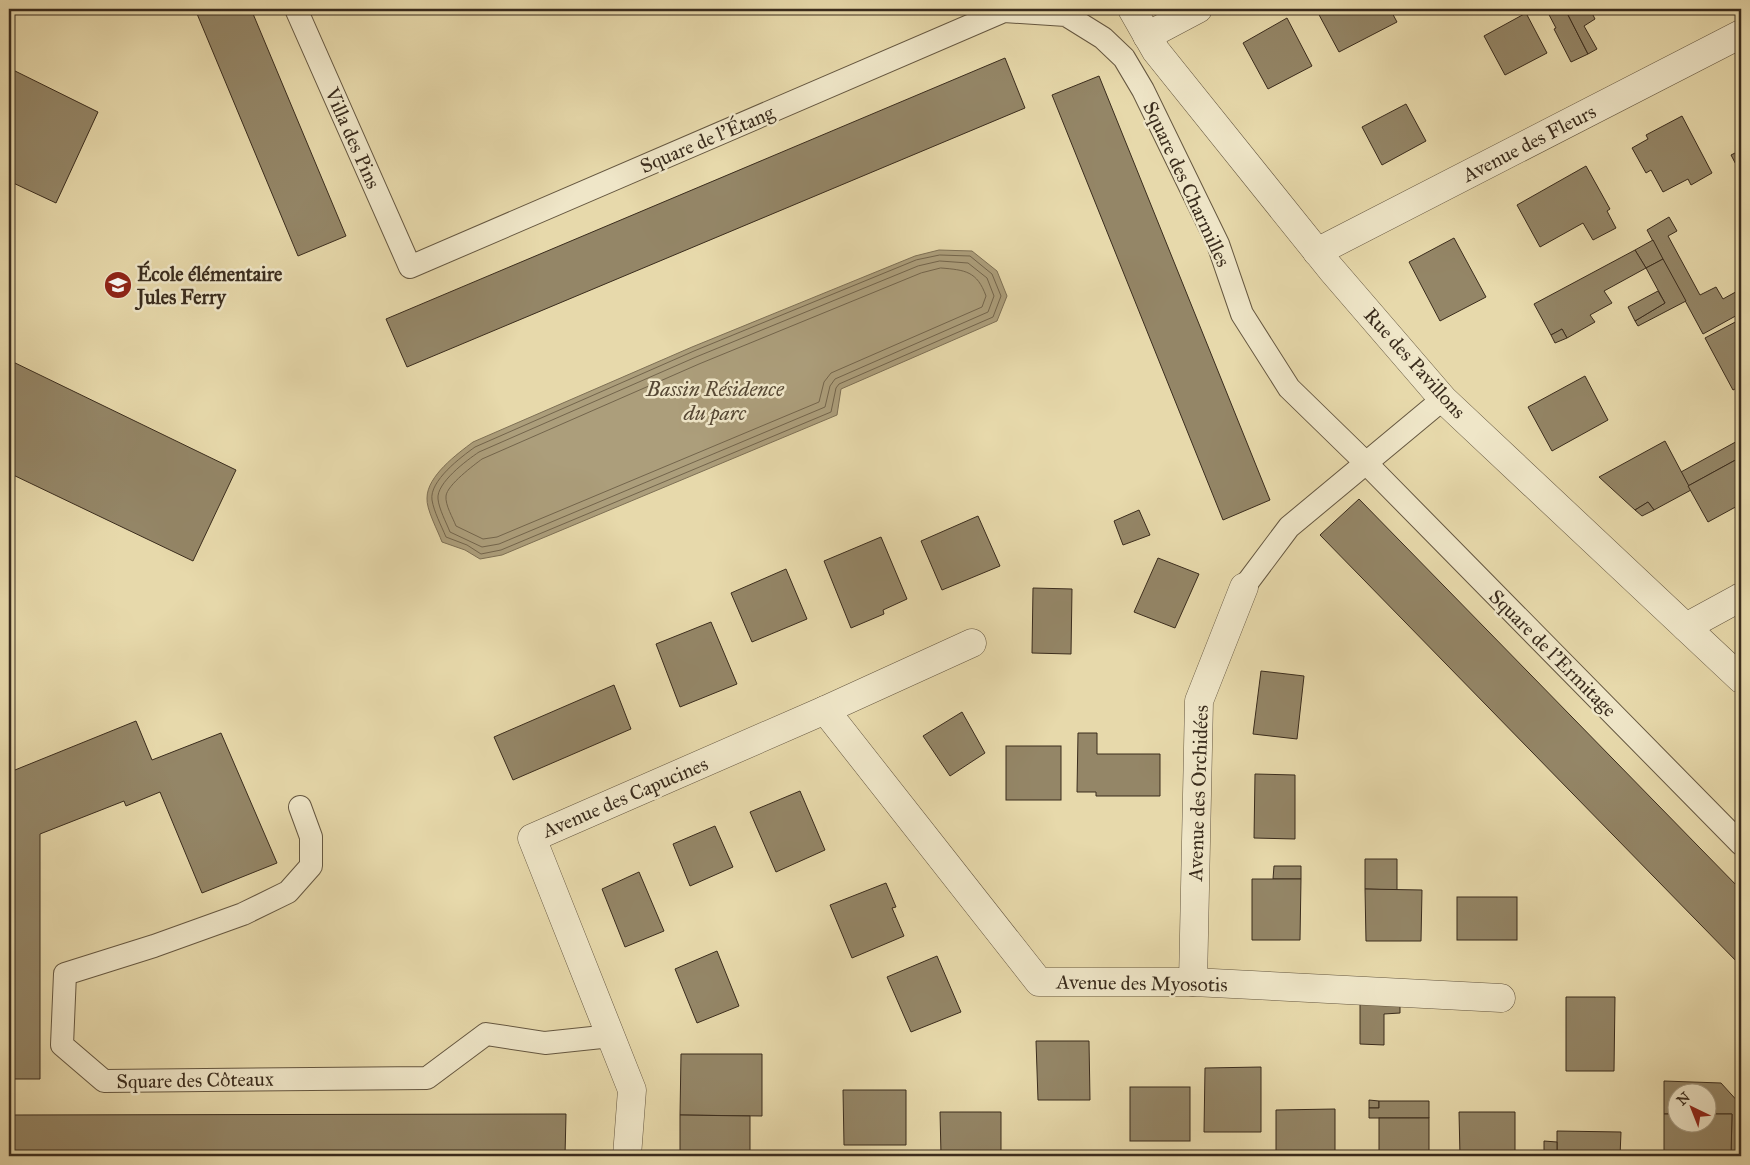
<svg xmlns="http://www.w3.org/2000/svg" width="1750" height="1165" font-family="'IM FELL Great Primer',serif">
<rect width="100%" height="100%" fill="#e7d9ab"/>
<filter id="stains"><feTurbulence type="fractalNoise" baseFrequency=".004" numOctaves="4"/><feColorMatrix values="0 0 0 0 .2 0 0 0 0 .09 0 0 0 0 .02 0 0 0 .5 -.17"/></filter>
<radialGradient id="worn" r=".72"><stop offset=".6" stop-color="#630" stop-opacity="0"/><stop offset="1" stop-color="#630" stop-opacity=".3"/></radialGradient>
<path fill="#ac9e7b" stroke="#7e7055" d="M939 250 972 251 997 271 1007 296 997 321 841 389 837 415 502 555 480 559 465 550 442 542C438 531 426 509 427 498 427 476 457 454 473 442L692 347 915 256Z"/>
<g fill="none" stroke-linecap="round" stroke-linejoin="round">
<g stroke="#73654c" stroke-width="1">
<path d="M940 255 970 256 992 274 1001 296 993 317 839 384 836 388 831 412 501 550 481 554 467 545 446 537C441 525 434 512 432 500 429 481 461 457 475 447L694 351 916 260Z"/>
<path d="M940 261 968 263 987 278 994 296 988 312 835 379 830 386 825 407 499 544 482 547 450 532C446 522 439 509 438 499 436 483 467 460 479 452L696 357 918 266Z"/>
<path d="M941 268C965 270 977 271 986 296L982 307 831 373 824 382 819 402 497 537 483 539 456 526C453 518 445 505 446 496 447 485 474 465 482 459L699 364 921 273Z"/>
</g>
</g>
<g fill="#948667" stroke="#3a2c1d">
<path d="M195 9H251L346 236 298 256Z"/>
<path d="M1321 9H1390L1397 22 1339 52 1317 11Z"/>
<path d="M1546 9H1565L1588 54 1571 62 1554 29 1556 28Z"/>
<path d="M1565 9H1590L1595 19 1584 26 1597 49 1588 54Z"/>
<path d="M1526 13 1547 53 1505 75 1484 36Z"/>
<path d="M1287 18 1312 66 1268 89 1243 43Z"/>
<path d="M1005 58 1025 108 407 367 386 319Z"/>
<path d="M9 68 98 112 56 203 9 181Z"/>
<path d="M1099 76 1270 500 1223 520 1052 95Z"/>
<path d="M1406 104 1426 141 1382 165 1362 127Z"/>
<path d="M1682 116 1712 173 1691 185 1688 179 1663 192 1651 170 1646 173 1632 148 1648 139 1646 135Z"/>
<path d="M1741 150V174L1731 155Z"/>
<path d="M1586 166 1610 209 1607 211 1616 228 1593 240 1583 223 1540 247 1517 205Z"/>
<path d="M1669 217 1677 231 1668 236 1700 295 1716 287 1723 299 1741 289V313L1703 334 1647 230Z"/>
<path d="M1454 238 1486 297 1440 321 1409 262Z"/>
<path d="M1653 240 1663 259 1646 268 1635 250Z"/>
<path d="M1635 250 1646 268 1604 291 1612 303 1590 315 1595 322 1567 338 1562 329 1551 335 1534 304Z"/>
<path d="M1663 259 1686 301 1638 326 1635 321 1665 303 1646 268Z"/>
<path d="M1658 291 1665 303 1635 321 1628 307Z"/>
<path d="M1741 319V386L1733 390 1705 338Z"/>
<path d="M1562 329 1567 338 1555 343 1551 335Z"/>
<path d="M9 360 236 470 193 561 9 473Z"/>
<path d="M1585 376 1608 420 1552 451 1528 407Z"/>
<path d="M1741 439V457L1688 486 1681 472Z"/>
<path d="M1665 441 1691 490 1654 510 1648 502 1635 510 1599 477Z"/>
<path d="M1741 457V504L1708 522 1688 486Z"/>
<path d="M1359 499 1741 890V966L1320 535Z"/>
<path d="M1648 502 1654 510 1642 516 1635 510Z"/>
<path d="M1139 510 1150 535 1123 545 1114 521Z"/>
<path d="M978 516 1000 566 942 590 921 541Z"/>
<path d="M881 537 907 599 883 610 884 614 851 628 824 561Z"/>
<path d="M1158 558 1199 574 1175 628 1134 612Z"/>
<path d="M786 569 807 619 752 642 731 593Z"/>
<path d="M1033 588 1072 589 1071 654 1032 653Z"/>
<path d="M711 622 737 684 680 707 656 644Z"/>
<path d="M1261 671 1304 676 1297 739 1253 734Z"/>
<path d="M614 685 631 729 513 780 494 737Z"/>
<path d="M962 712 985 753 950 776 923 736Z"/>
<path d="M136 721 152 760 221 733 277 863 202 893 160 792 126 806 124 801 40 834V1079H10V772Z"/>
<path d="M1078 733H1097V754H1160V796H1096V792H1077Z"/>
<rect x="1006" y="746" width="55" height="54"/>
<path d="M1255 774 1295 775V839L1254 838Z"/>
<path d="M800 791 825 850 776 872 750 812Z"/>
<path d="M715 826 733 867 690 886 673 844Z"/>
<path d="M1365 859H1397V890L1365 889Z"/>
<path d="M1274 866H1301V879H1273Z"/>
<path d="M639 872 664 931 625 947 602 889Z"/>
<path d="M1252 879H1301L1300 940H1252Z"/>
<path d="M886 883 896 907 892 908 904 936 852 958 830 905Z"/>
<path d="M1365 889 1422 890 1421 941H1366Z"/>
<rect x="1457" y="897" width="60" height="43"/>
<path d="M717 951 739 1006 697 1023 675 969Z"/>
<path d="M10 955 11 1136H9V956Z"/>
<path d="M937 956 961 1012 911 1032 887 977Z"/>
<path d="M1566 997H1615L1614 1071H1566Z"/>
<path d="M1360 1000 1400 1001V1013L1384 1014V1045L1360 1044Z"/>
<path d="M1036 1041H1089L1090 1100H1038Z"/>
<path d="M681 1054H762V1116L680 1115Z"/>
<path d="M1261 1067V1132H1204L1205 1068Z"/>
<path d="M1664 1081 1721 1083 1741 1105V1156H1731L1732 1114H1708V1092H1678V1114H1664Z"/>
<rect x="1130" y="1087" width="60" height="54"/>
<path d="M843 1090H906V1145H844Z"/>
<path d="M1369 1100 1379 1101V1108H1369Z"/>
<path d="M1379 1101H1429V1118H1369V1108H1379Z"/>
<path d="M1335 1109V1156H1276V1110Z"/>
<path d="M940 1112H1001V1156L941 1155Z"/>
<path d="M1459 1112H1515V1156H1460Z"/>
<path d="M566 1114 565 1156H11L10 1115Z"/>
<path d="M1664 1114H1678V1122H1708V1114H1732L1731 1156H1664Z"/>
<path d="M680 1115 750 1116V1156H680Z"/>
<rect x="1379" y="1118" width="50" height="38"/>
<path d="M1557 1131 1621 1132 1620 1156H1557Z"/>
<path d="M1544 1141 1557 1142V1156H1544Z"/>
</g>
<g fill="none" stroke-linecap="round" stroke-linejoin="round">
<defs>
<g id="lane">
<path d="M296 9 410 267 1004 11 1066 15 1103 38 1124 58 1143 90 1218 244 1242 314 1289 388 1366 463 1741 844"/>
<path d="M1244 587 1289 527 1443 399"/>
<path d="M300 807 311 837V866L288 892 243 914 154 946 65 974 62 1045 104 1081 427 1078 486 1034 545 1043 611 1036"/>
</g>
<g id="street">
<path d="M1132 9 1156 51 1331 269 1443 399 1741 679"/>
<path d="M1147 36 1198 9"/>
<path d="M1317 252 1741 34"/>
<path d="M1686 627 1741 597"/>
<path d="M825 710 1039 982H1193L1501 998"/>
<path d="M1193 982 1199 701 1244 587"/>
<path d="M627 1156 632 1090 532 838 825 710 972 643"/>
</g>
</defs>
<use href="#lane" stroke="#655740" stroke-width="24"/>
<use href="#street" stroke="#655740" stroke-width="29"/>
<use href="#lane" stroke="#efe6c8" stroke-width="22"/>
<use href="#street" stroke="#efe6c8" stroke-width="28"/>
</g>
<defs>
<symbol id="school-disc" viewBox="-11 -11 22 22"><circle r="9.5" fill="#8f2418" stroke="#efe6c8"/><path d="M0-5L7-2L0 1L-7-2ZM-4 1L0 2.5L4 1V4Q0 6-4 4Z" fill="#fff"/></symbol>
</defs>
<g fill-rule="evenodd">
<use href="#school-disc" x="102" y="269" width="32" height="32"/>
</g>
<g text-anchor="middle" stroke-width="5" stroke-linejoin="round" paint-order="stroke">
<g font-size="20" fill="#3a2c1d" stroke="#efe6c8">
<text transform="translate(353 138) rotate(66)" y="7">Villa des Pins</text>
<text transform="translate(707 139) rotate(-23)" y="7">Square de l'Étang</text>
<text transform="translate(1529 143) rotate(-27)" y="7">Avenue des Fleurs</text>
<text transform="translate(1187 184) rotate(65)" y="7">Square des Charmilles</text>
<text transform="translate(1415 363) rotate(48)" y="7">Rue des Pavillons</text>
<text transform="translate(1553 653) rotate(45)" y="7">Square de l'Ermitage</text>
<text transform="translate(1198 793) rotate(-88)" y="7">Avenue des Orchidées</text>
<text transform="translate(625 797) rotate(-23)" y="7">Avenue des Capucines</text>
<text transform="translate(1142 983) rotate(1)" y="7">Avenue des Myosotis</text>
<text transform="translate(195 1080) rotate(-1)" y="7">Square des Côteaux</text>
</g>
<g font-size="20" font-weight="bold" fill="#3a2c1d" stroke="#efe6c8" text-anchor="start">
<text x="137" y="281">École élémentaire<tspan x="137" dy="23">Jules Ferry</tspan></text>
</g>
<g font-size="21" font-style="italic" fill="#564834" stroke="#efe6c8">
<text x="715" y="396">Bassin Résidence<tspan x="715" dy="24">du parc</tspan></text>
</g>
</g>
<rect width="1750" height="1165" fill="none" stroke="#e7d9ab" stroke-width="30"/>
<rect x="10" y="10" width="1730" height="1145" fill="none" stroke="#3a2c1d" stroke-width="2.5"/>
<rect x="15" y="15" width="1720" height="1135" fill="none" stroke="#3a2c1d"/>
<g transform="translate(1692 1108) rotate(317)"><circle r="24" fill="#efe6c8" stroke="#a79c84"/>
<path d="M0-4L9 19L0 12L-9 19Z" fill="#8f2418"/>
<text y="-8" font-size="14" font-weight="bold" text-anchor="middle" fill="#3a2c1d">N</text>
</g>
<rect width="100%" height="100%" filter="url(#stains)"/>
<rect width="100%" height="100%" fill="url(#worn)"/>
</svg>
